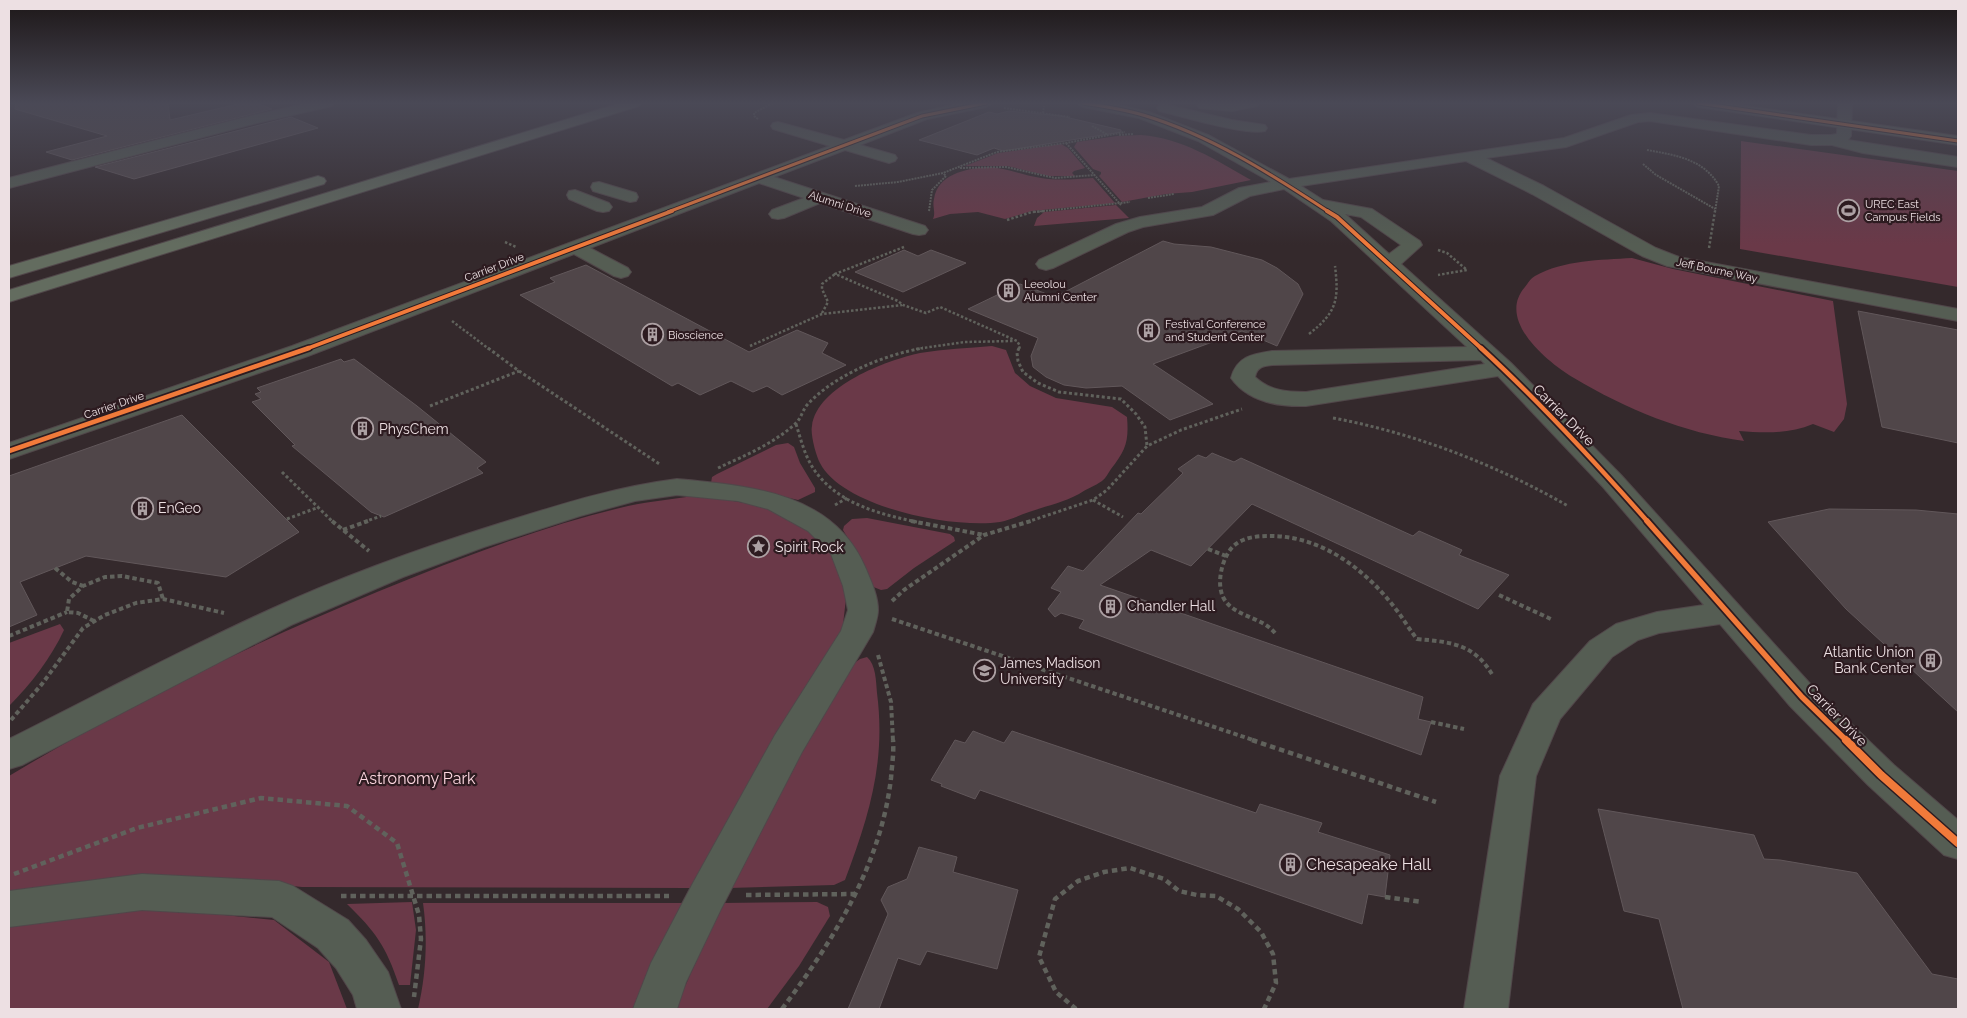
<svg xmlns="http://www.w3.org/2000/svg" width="1967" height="1018" font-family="Raleway,sans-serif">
<rect width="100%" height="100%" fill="#34292c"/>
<g fill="#6a3948">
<path d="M1141 135C1182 138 1216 160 1251 180L1192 192 1166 194 1122 202 1099 176 1101 174V172L1093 169 1074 147 1077 142 1117 136Z"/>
<path d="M1741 141 1958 171V287L1740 249Z"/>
<path d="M1061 144 1068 148 1085 168 1074 171 1072 173 1075 176H1049L1007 166H965L998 153Z"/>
<path d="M987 167C1007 168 1022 175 1041 178 1058 181 1076 179 1093 178L1115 203 1032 211 1005 219 978 212 950 214 933 219C936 212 932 206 934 199 938 174 965 169 987 167Z"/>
<path d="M1116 205 1129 218 1034 226 1037 218 1044 212Z"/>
<path d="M1632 258 1673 269 1833 301 1847 404 1844 419 1834 432 1813 424C1789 434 1765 433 1739 431L1744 441C1684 433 1626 409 1574 378 1547 362 1496 320 1525 287 1528 283 1531 278 1535 276 1563 260 1601 260 1632 258Z"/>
<path d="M992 346 1006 350 1015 373 1030 386 1056 398 1112 407 1127 417C1129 441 1126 450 1111 469 1108 473 1106 478 1102 481 1095 486 1086 489 1079 494 1062 503 1046 506 1029 512 1020 515 1010 520 1000 522 955 529 843 508 820 463 816 456 810 433 812 426 817 386 887 360 920 353 944 349 968 348 992 346Z"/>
<path d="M788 443 794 447 800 463 815 488V492L798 500 747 488 711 483 712 477 717 474 776 445Z"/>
<path d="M699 495 756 505 791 515 817 535 836 559 847 590 842 633 691 888 302 887 205 877 144 876 9 898V776C127 705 250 644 377 592 458 559 542 526 628 506 651 501 675 499 699 495Z"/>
<path d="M867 518 950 534 954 537 955 541 914 568 887 589 881 590 871 586 859 556 843 530 844 526 852 519Z"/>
<path d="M60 624 64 630C51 658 31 684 9 706V643Z"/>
<path d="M867 657C876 665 876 681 877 693 886 762 869 816 845 880L834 885 729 888 780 784 853 664 860 659Z"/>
<path d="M412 902 416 930 410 985H399C386 946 375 931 347 904Z"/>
<path d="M817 902 828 907 830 916 799 966 767 1009H675L722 903Z"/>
<path d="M423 903H684L635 1009H418C426 975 428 938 423 903Z"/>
<path d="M146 907 274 920 329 962 347 1009H9V923Z"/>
</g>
<g fill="#504649" stroke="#61575a">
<path d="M16 103H168L170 120 242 103H256L272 109 72 160 46 152 107 136 15 109Z"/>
<path d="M1009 111 1061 116 1121 130V132L1003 151 994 148 977 155 919 140 989 112 997 114Z"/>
<path d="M291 117 318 128 134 179 95 167Z"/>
<path d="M1163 241 1174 244 1211 247 1262 260 1277 268 1298 284 1303 294 1277 346 1242 331 1153 364 1213 404 1170 420 1122 386 1086 388 1064 385 1046 377 1033 367 1031 356 1038 338 968 309 1020 284 1055 297Z"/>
<path d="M904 250 918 256 931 250 966 263 903 292 855 272Z"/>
<path d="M586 265 749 352 797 330 828 343 822 353 846 365 782 395 767 386 753 392 731 381 700 395 678 383 672 386 520 295 555 282 550 278Z"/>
<path d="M1858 311 1958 330V443L1882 427Z"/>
<path d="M341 359 344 362 354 359 417 406 486 462 477 468 483 473 384 517 371 512 292 446 295 445 252 402 261 399 255 394 261 392 257 388Z"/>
<path d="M182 415 299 532 226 577 86 556 20 582 37 615 9 627V476Z"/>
<path d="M1212 453 1234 462 1241 458 1413 536 1419 531 1462 550 1459 555 1509 575 1478 609 1252 504 1191 566 1151 550 1100 585 1423 697 1418 719 1431 722 1421 755 1079 628 1084 620 1061 613 1055 617 1048 609 1061 592 1051 588 1068 566 1083 571 1138 513 1141 514 1183 473 1178 469 1198 455 1206 458Z"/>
<path d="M1829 509 1916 510 1958 514V712L1846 609 1768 522Z"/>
<path d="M973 731 1004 743 1012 731 1256 813 1260 804 1322 823 1318 832 1390 855 1385 897 1368 894 1362 924 980 790 975 799 941 786 942 784 931 780 955 740 965 743Z"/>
<path d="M1598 809 1754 835 1764 859 1780 860 1857 873 1932 974 1958 979V1009H1683L1659 919 1624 911Z"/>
<path d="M919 847 957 857 953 872 1018 890 997 969 927 951 920 965 898 958 879 1009H848L888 914 881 900 888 887 907 879Z"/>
</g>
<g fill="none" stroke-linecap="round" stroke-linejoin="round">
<defs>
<g id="minor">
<path d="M309 103H334L332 106 261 122 9 188V178L254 115Z"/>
<path d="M961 103H993L986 107 927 119 860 145 895 155 897 158 895 161 889 163 845 150 774 177 925 226 928 230 925 234 919 235 913 234 820 203 784 218 778 219 772 218 769 214 772 210 804 198 759 183 590 248 628 268 631 272 628 276 621 278 614 276 574 254 308 356 9 459V443L292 346 830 146 773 129 771 126 773 123 778 122 844 140 917 113Z"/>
<path d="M1076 103H1110L1149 112 1208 135 1289 179 1564 138 1631 115 1650 113 1811 135H1831L1837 134 1838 103H1852L1851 136 1848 140 1958 157V167L1863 153 1832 145H1811L1650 121 1638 122 1566 147 1486 158 1544 186 1656 248 1679 257 1958 309V321L1667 266 1642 256 1532 194 1466 161 1301 186 1323 200 1372 209 1420 241 1422 245 1401 264 1511 363 1621 475 1814 688 1894 765 1958 820V859L1944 855 1868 785 1790 706 1720 624 1659 633 1638 640 1612 657 1560 719 1536 776 1508 1009H1464L1500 776 1533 704 1590 641 1616 624 1657 612 1704 605 1603 487 1498 376 1306 406C1279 407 1248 402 1231 378 1237 356 1253 354 1272 351L1467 347 1331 221 1284 189 1250 196 1213 215 1143 227 1128 232 1053 268 1046 270 1039 268 1036 264 1039 260 1116 224 1140 217 1202 207 1239 188 1271 182 1198 141 1139 118 1083 107ZM1345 214 1361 217 1401 245 1389 254ZM1481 360 1485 364 1306 392C1287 392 1270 391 1255 377 1257 367 1263 366 1272 365Z"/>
<path d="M1199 103H1259L1257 106 1232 111 1199 108 1197 105Z"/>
<path d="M1164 104 1232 120 1265 125 1267 128 1265 131C1246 136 1181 116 1159 111L1157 108 1159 105Z"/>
<path d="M599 182 636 193 638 197 636 201 630 202 593 191 591 187 593 183Z"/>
<path d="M575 190 609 203 612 207 609 211 603 212 597 211 569 199 567 195 569 191Z"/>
<path d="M677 479C750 486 834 492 866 569 871 581 878 596 878 610 878 617 875 625 873 632L802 752 721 909 686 982 677 1009H633L651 963 693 883 775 735 841 631 848 610 843 586 831 554 808 531 768 509 738 501 677 495 635 501 580 516 484 547 403 577 291 625 22 765 9 769V739C95 696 181 650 269 610 343 576 421 548 498 524 559 505 614 487 677 479Z"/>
<path d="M142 874 279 881 293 886 348 920 366 940 388 972 401 1009H357L353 995 336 968 318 948 272 917 142 910 9 927V891Z"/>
</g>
<path id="major" d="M1691 103H1725L1958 136V145L1698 107Z"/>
<g id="highway">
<path d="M620 103H641L639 106 9 302V290Z"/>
<path d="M318 176 324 178 326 181 324 184 9 278V266Z"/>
</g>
</defs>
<use href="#minor" stroke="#51474a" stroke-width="2"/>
<use href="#major" stroke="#51474a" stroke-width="2"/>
<use href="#highway" stroke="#51474a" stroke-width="2"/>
<g stroke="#60625c" stroke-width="2" stroke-dasharray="2 1" stroke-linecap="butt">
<path d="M1004 108 1070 117"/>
<path d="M1043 113 1044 106"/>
<path d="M758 119 754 116V113L773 103"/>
<path d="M1092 126 1108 135"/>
<path d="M1119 135 1133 134"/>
<path d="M1066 143 1121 205"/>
<path d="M1647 150C1675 155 1704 159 1719 186L1715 212"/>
<path d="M1643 164 1656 175 1715 209"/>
<path d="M960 168 1006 167 1055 178 1095 175"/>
<path d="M855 186 898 182 943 173 997 152 1066 143 1125 132"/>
<path d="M1148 198 1174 194"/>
<path d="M929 211 932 190 946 176 943 173"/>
<path d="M1034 212 1130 202"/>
</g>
<g stroke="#60625c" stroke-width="2.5" stroke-dasharray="2.5 2" stroke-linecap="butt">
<path d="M1007 220 1032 212 1046 211"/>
<path d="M505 242 516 247"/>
<path d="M904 247 835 274 898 301 903 305 926 313 940 307 1017 341 1020 346 1019 349"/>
<path d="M1709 248 1715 211"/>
<path d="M1438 250 1447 253 1467 270 1438 275"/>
<path d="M822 313 828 302 822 289V284L835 274"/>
<path d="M452 321 489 349"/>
<path d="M1309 334C1337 312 1339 300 1335 266"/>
<path d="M750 346 822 314 902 305"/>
<path d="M916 349 965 342 1014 341"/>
</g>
<g stroke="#60625c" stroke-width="3" stroke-dasharray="3 2.5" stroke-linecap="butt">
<path d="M488 348 519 371 661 465"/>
<path d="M1019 348 1017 353 1018 361 1023 372 1038 383 1059 392 1121 399 1136 414 1145 427 1147 446"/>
<path d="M430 406 519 371"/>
<path d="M1333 418C1414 433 1497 465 1568 506"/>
<path d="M796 424C801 440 805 457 815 471 839 504 879 514 917 522"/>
<path d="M718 468C744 456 773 444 795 424 801 419 802 411 807 405 834 375 884 355 923 348"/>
<path d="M282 472 333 522"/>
<path d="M1093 500 1123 517"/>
<path d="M835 505 847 498"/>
<path d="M287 519 319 507"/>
<path d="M364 522 381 516"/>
<path d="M1027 522 1093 500 1107 490 1147 446 1181 430 1242 409"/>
</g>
<g stroke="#60625c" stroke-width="4" stroke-dasharray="4.5 3" stroke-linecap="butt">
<path d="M332 521 369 551"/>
<path d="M911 521 984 535"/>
<path d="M343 530 368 521"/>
<path d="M1208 549 1226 556"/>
<path d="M55 568 72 582 83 586"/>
<path d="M1499 595 1553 620"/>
<path d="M892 601 904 590 984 535 1031 521"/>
<path d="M892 619 1256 741"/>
<path d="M94 621 78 613 67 612 69 599 83 586 105 577 122 576 158 583 163 599"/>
<path d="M1275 633C1261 616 1233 617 1223 597 1217 584 1221 565 1228 553 1236 539 1252 536 1268 536 1320 535 1364 568 1395 608 1403 618 1409 629 1417 639 1451 642 1475 644 1493 676"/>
<path d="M9 636 67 612"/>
<path d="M878 655 891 702 893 741"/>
<path d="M11 720 42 684 83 628 105 615 136 603 163 599 224 613"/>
<path d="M1431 722 1464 729"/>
</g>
<g stroke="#60625c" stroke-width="4.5" stroke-dasharray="5.5 4" stroke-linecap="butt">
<path d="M1252 740 1436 802"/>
<path d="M14 874 137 828 261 798 347 806 397 843 419 915 421 939 414 997"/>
<path d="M746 895 855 894"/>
<path d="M341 896H669"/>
<path d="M1385 897 1422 902"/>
<path d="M782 1009C833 941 881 865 891 778 892 765 894 753 893 740"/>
<path d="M1076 1009 1056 992 1039 957 1055 899 1078 881 1104 872 1130 868 1164 879 1179 891 1197 895 1216 896 1238 909 1261 932 1273 954 1276 983 1264 1009"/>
</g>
<use href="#minor" fill="#555d53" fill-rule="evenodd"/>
<use href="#major" fill="#5e655a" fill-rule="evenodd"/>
<use href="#highway" fill="#636c5f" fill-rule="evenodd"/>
<defs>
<g id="cycleway-far4">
<path d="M1083 103C1103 106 1123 109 1143 115 1210 135 1271 174 1329 212"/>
<path d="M1698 103 1958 141"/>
<path d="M668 212 922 116 986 103"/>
</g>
<g id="cycleway-far3">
<path d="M1327 211 1337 217 1482 349"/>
<path d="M306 349 672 211"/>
</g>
<g id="cycleway-far2">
<path d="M1481 348C1540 402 1595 462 1648 522"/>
<path d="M9 451 309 348"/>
</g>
<path id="cycleway-far1" d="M1647 521 1802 697 1847 741"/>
<path id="cycleway" d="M1846 740 1881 775 1958 843"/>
</defs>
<use href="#cycleway-far4" stroke="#2d1b20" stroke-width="5"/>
<use href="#cycleway-far3" stroke="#2d1b20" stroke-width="6"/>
<use href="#cycleway-far2" stroke="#2d1b20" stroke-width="8"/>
<use href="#cycleway-far1" stroke="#2d1b20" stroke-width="9"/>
<use href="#cycleway" stroke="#2d1b20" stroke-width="11"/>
<use href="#cycleway-far4" stroke="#f17a3a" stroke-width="3"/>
<use href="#cycleway-far3" stroke="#f17a3a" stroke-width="4"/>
<use href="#cycleway-far2" stroke="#f17a3a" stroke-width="4.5"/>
<use href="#cycleway-far1" stroke="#f17a3a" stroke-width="5.5"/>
<use href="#cycleway" stroke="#f17a3a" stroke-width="8"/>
</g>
<linearGradient id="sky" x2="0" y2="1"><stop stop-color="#1d1718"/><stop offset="0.42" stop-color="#4a4956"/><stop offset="1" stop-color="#4a4956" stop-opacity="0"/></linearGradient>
<rect width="1967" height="245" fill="url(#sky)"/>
<defs>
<symbol id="stadium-ring" viewBox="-11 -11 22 22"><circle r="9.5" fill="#2d1b20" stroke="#aca0a3" stroke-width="1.5"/><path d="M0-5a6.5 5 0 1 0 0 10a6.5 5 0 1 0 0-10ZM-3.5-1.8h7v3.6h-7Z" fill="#aca0a3"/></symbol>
<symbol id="building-ring" viewBox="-11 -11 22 22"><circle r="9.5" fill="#2d1b20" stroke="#aca0a3" stroke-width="1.5"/><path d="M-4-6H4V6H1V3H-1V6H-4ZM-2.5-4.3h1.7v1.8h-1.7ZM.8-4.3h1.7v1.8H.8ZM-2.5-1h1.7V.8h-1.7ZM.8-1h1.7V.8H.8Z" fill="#aca0a3"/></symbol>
<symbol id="sight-ring" viewBox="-11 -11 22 22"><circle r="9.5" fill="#2d1b20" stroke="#aca0a3" stroke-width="1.5"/><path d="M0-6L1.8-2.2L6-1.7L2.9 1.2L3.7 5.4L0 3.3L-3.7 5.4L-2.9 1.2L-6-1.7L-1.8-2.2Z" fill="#aca0a3"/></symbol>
<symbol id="university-ring" viewBox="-11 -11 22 22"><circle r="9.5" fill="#2d1b20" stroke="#aca0a3" stroke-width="1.5"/><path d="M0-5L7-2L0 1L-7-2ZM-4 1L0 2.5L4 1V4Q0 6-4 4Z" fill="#aca0a3"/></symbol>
</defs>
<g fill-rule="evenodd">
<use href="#stadium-ring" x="1836" y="198" width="25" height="25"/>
<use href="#building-ring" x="996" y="278" width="25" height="25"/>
<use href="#building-ring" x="1136" y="318" width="25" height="25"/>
<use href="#building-ring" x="640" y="322" width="25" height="25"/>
<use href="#building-ring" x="350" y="416" width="25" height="25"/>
<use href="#building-ring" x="130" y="496" width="25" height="25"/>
<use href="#sight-ring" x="746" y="534" width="25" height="25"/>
<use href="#building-ring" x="1098" y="594" width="25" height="25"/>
<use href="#building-ring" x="1918" y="648" width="25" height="25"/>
<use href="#university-ring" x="972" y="658" width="25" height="25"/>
<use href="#building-ring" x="1278" y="852" width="25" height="25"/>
</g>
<g text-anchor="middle" stroke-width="4.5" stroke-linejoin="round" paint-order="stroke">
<g font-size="11" fill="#ede0e3" stroke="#2d1b20">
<text transform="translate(840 204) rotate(18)" y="4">Alumni Drive</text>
<text transform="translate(494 267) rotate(-21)" y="4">Carrier Drive</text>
<text transform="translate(1717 270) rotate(12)" y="4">Jeff Bourne Way</text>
<text transform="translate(114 405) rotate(-19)" y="4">Carrier Drive</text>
</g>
<g font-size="11" fill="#ede0e3" stroke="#2d1b20" text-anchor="start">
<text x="1865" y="208">UREC East<tspan x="1865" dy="13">Campus Fields</tspan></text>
<text x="1024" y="288">Leeolou<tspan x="1024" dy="13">Alumni Center</tspan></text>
<text x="1165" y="328">Festival Conference<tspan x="1165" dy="13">and Student Center</tspan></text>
<text x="668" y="339">Bioscience</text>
</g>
<g font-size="14" fill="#ede0e3" stroke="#2d1b20">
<text transform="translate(1564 415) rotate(45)" y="5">Carrier Drive</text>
<text transform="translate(1837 715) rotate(46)" y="5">Carrier Drive</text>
</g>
<g font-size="14" fill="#ede0e3" stroke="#2d1b20" text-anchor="start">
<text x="379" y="434">PhysChem</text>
<text x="158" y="513">EnGeo</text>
<text x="775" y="552">Spirit Rock</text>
<text x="1127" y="611">Chandler Hall</text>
<text x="1914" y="657" text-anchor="end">Atlantic Union<tspan x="1914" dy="16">Bank Center</tspan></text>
<text x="1000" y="668">James Madison<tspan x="1000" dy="16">University</tspan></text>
</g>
<g font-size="16" fill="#fdd7e0" stroke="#2d1b20">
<text x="417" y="784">Astronomy Park</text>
</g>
<g font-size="16" fill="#ede0e3" stroke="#2d1b20" text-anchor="start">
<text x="1306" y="870">Chesapeake Hall</text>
</g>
</g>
<rect width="1967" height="1018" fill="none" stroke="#ede0e3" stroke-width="20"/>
</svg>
